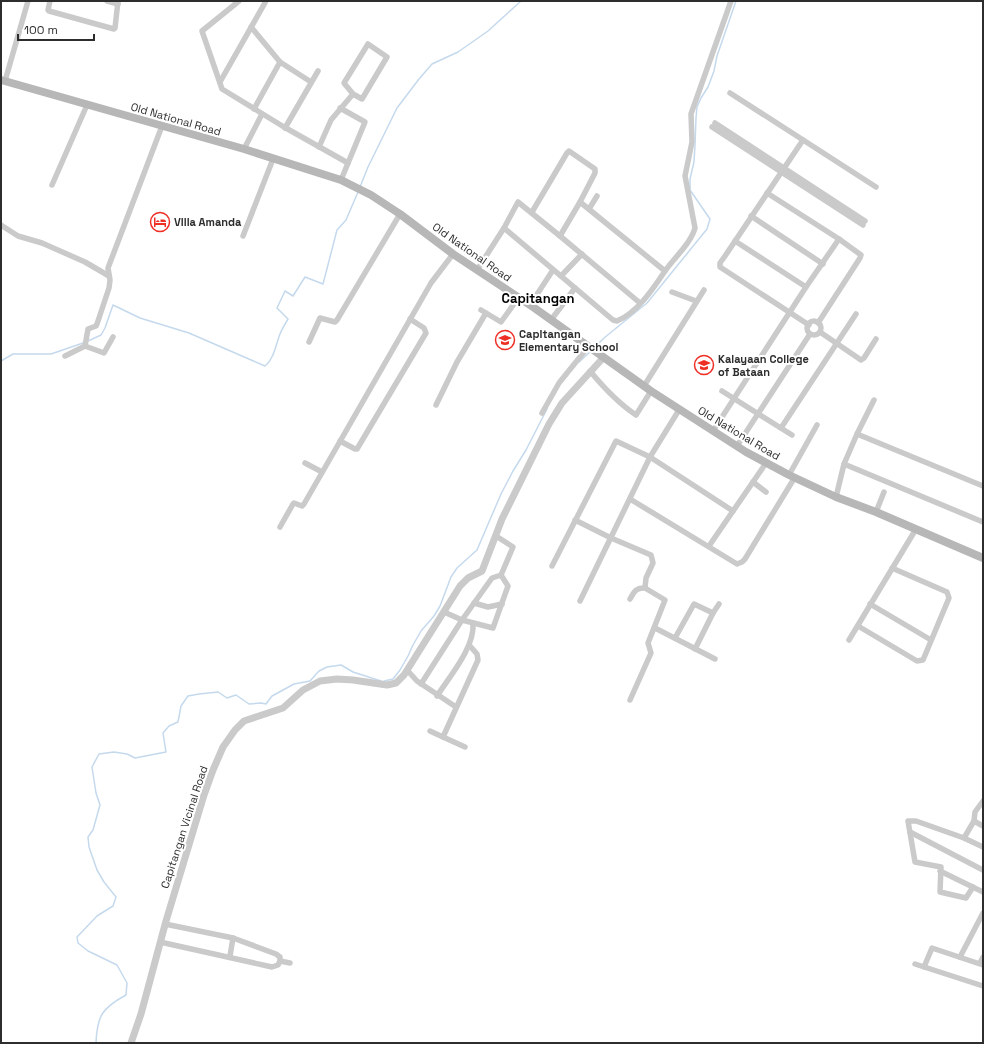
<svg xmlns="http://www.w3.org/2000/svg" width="984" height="1044" font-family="'Space Grotesk',sans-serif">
<rect width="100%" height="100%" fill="#fff"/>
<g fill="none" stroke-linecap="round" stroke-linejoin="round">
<g stroke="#c5d9ed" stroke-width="1.5">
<path d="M360 187 368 167 397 108 419 79 432 64 458 52 488 31 521 1"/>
<path d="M88 341 101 335 105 328 113 305 140 318 189 333 265 366C274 359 276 344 280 334 282 329 285 324 288 319L277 308 285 291 293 296 305 277 323 284 337 230 346 220 358 192"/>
<path d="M595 347 604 338 647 303 707 229 710 219 690 190V179L694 162 695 145 696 118 697 107 701 98 708 87 714 71 717 56 736 1"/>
<path d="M1 361 13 354H51L83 343"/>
<path d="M579 362 591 351"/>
<path d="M384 681 393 679 400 670 408 656 413 645 421 631 434 616 440 606 451 577 457 568 477 550 501 494 513 471 526 450 547 409"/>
<path d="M96 1043C97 1016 102 1008 126 995L127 983 117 965 88 951 78 943 77 937 97 916 113 906 116 897 104 882 97 870 89 847 88 837 93 830 100 805 96 793 92 767 99 754 114 752 127 754 135 758 166 752 163 733 169 726 178 722 181 706 188 696 199 694 218 692 227 698 236 695 249 704 261 703 266 704 272 696 294 684 310 681 319 671 327 667 341 665 353 672 381 681"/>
</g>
<g stroke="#cacaca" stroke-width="5.5">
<path d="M50 1 48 10 49 11 114 29 115 28 118 1"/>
<path d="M107 1 118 4"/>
<path d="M239 1 202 31 222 89 284 127 348 163"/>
<path d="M251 27 280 62 254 109"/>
<path d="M368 44 387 57 362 99 353 94 344 83Z"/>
<path d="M280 62 311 82"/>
<path d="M5 81 28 1"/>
<path d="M220 82 266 1"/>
<path d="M730 93 876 187"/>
<path d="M340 108 365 122 341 180"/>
<path d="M715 123 865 221"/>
<path d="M712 127 863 225"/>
<path d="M285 128 318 71"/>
<path d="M803 140 725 256 720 263V267L809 325"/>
<path d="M319 147 331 120 353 94"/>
<path d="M244 149 262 114"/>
<path d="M52 185 87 105"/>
<path d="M767 193 839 239 861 255 860 258 818 323"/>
<path d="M589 209 597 196"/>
<path d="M532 212 567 153 569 151 595 169V173L580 202"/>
<path d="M751 216 823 264"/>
<path d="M1 225 18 236 42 243 85 262 109 276"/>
<path d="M504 228 613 320 617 321C637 313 653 289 665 271L580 202 560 236"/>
<path d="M243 236 273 159"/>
<path d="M735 241 806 287"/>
<path d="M477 270 504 228 518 202 560 236 640 303"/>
<path d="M665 271C674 258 691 243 695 228L685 176 692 142 691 114 731 1"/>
<path d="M561 276 582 254"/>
<path d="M672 292 696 301"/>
<path d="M530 305 553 270"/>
<path d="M481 310 501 322 519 297"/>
<path d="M551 320 575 288"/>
<circle cx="814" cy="328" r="7"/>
<path d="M820 332 861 360 864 358 876 339"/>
<path d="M309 342 320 318 335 322 337 320 400 214"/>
<path d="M85 346 104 353 113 337"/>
<path d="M65 356 85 346 88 329 96 326 97 324 109 288 110 280 108 268 162 126"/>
<path d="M590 371C604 388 618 403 636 415L651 391"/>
<path d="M644 386 704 290"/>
<path d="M722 391 792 435"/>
<path d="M436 405 457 362 486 313"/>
<path d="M542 413 559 383 588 347"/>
<path d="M781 428 856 314"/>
<path d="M713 431 806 287 839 239"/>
<path d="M857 434 874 400"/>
<path d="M340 441 355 449H357L426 333 424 328 410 319"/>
<path d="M737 446 810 334"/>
<path d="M305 463 322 472"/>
<path d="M844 464 983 522"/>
<path d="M789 475 817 425"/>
<path d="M753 482 766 492"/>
<path d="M836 497 844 464 857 434 983 486"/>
<path d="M630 499 737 564 742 562 745 559 795 477"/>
<path d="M876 512 884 492"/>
<path d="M575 520 611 538 651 555 653 563 646 578 645 588 665 600 648 643 651 653 630 700"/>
<path d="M280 527 293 504 294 503 302 506 304 504 431 283 453 254"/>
<path d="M709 546 766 463"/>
<path d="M552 566 616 441 650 457 733 511"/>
<path d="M630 599C634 592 636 587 645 588"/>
<path d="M580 601 650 457 679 410"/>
<path d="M474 603 488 607 502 604"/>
<path d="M870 604 931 640"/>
<path d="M444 612 462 620 493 628 508 586 501 575"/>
<path d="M858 626 917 661 923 660 949 598 947 592 892 568"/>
<path d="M655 628 715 659"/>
<path d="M675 638 694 604 713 613"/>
<path d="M849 640 916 529"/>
<path d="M695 649 713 613 719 604"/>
<path d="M407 670 417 681 456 707"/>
<path d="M421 684 462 620 492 578 501 575 513 547 496 536"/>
<path d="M437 696C450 676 475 647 473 623"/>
<path d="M430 731 443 737 478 660 477 654 470 646"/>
<path d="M443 737 465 747"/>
<path d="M974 821 983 826"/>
<path d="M910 832 983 870"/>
<path d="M964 838 974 821 975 812 983 801"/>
<path d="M940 871 983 892"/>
<path d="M973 887 966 898 940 892 941 867 915 862 908 821H916L964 838 983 847"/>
<path d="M165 924 233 938 276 954 280 957V961L290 963"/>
<path d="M160 942 272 967 278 965 280 961"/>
<path d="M230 956 233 938"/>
<path d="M960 957 983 913"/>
<path d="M980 963 983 957"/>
<path d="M915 964 983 986"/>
<path d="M924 967 932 948 983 965"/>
</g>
<path stroke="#cacaca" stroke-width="7" d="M131 1043 141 1014 166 921 204 795 213 770 223 747 235 730 244 721 283 708 303 690 320 681 337 679 353 680 387 685 396 683 404 675 460 586 468 578 482 571 502 519 549 424 562 403 603 358"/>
<path stroke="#b7b7b7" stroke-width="8" d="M1 80 244 149 341 180 371 195 400 214 453 254 533 307 651 391 746 452 789 475 836 497 876 512 983 558"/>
</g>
<defs>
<symbol id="hotel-ring" viewBox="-11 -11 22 22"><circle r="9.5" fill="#fff" stroke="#ee2f26" stroke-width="1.5"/><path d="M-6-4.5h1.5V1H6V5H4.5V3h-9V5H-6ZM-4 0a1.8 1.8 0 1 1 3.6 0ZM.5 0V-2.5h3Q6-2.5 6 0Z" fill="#ee2f26"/></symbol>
<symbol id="school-ring" viewBox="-11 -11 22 22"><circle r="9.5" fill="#fff" stroke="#ee2f26" stroke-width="1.5"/><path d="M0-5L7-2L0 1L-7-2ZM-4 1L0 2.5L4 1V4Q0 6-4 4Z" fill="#ee2f26"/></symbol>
<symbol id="university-ring" viewBox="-11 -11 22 22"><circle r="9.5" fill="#fff" stroke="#ee2f26" stroke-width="1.5"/><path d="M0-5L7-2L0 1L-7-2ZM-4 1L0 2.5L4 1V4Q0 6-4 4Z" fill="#ee2f26"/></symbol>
</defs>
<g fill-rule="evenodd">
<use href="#hotel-ring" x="149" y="211" width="22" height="22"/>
<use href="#school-ring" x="494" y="329" width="22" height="22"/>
<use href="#university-ring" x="693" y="354" width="22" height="22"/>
</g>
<g text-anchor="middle" stroke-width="4" stroke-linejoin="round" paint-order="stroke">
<g font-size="11" fill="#2d2d2d" stroke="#fff">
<text transform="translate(176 119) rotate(16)" y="4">Old National Road</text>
<text transform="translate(472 252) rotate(35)" y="4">Old National Road</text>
<text transform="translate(739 433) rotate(31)" y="4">Old National Road</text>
<text transform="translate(184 827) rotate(-72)" y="4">Capitangan Vicinal Road</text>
</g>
<g font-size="11" font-weight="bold" fill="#2d2d2d" stroke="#fff" text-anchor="start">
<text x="174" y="226">Villa Amanda</text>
<text x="519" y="338">Capitangan<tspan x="519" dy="13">Elementary School</tspan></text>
<text x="718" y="363">Kalayaan College<tspan x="718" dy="13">of Bataan</tspan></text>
</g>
<g font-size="13" font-weight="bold" fill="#000" stroke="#fff">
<text x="538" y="303">Capitangan</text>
</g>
</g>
<rect width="984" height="1044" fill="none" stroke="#2d2d2d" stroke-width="4"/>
<path d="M18 34v6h76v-6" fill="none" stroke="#2d2d2d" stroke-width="2"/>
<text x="24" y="34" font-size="12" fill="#2d2d2d" stroke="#ffffff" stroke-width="3" paint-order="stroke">100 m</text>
</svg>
